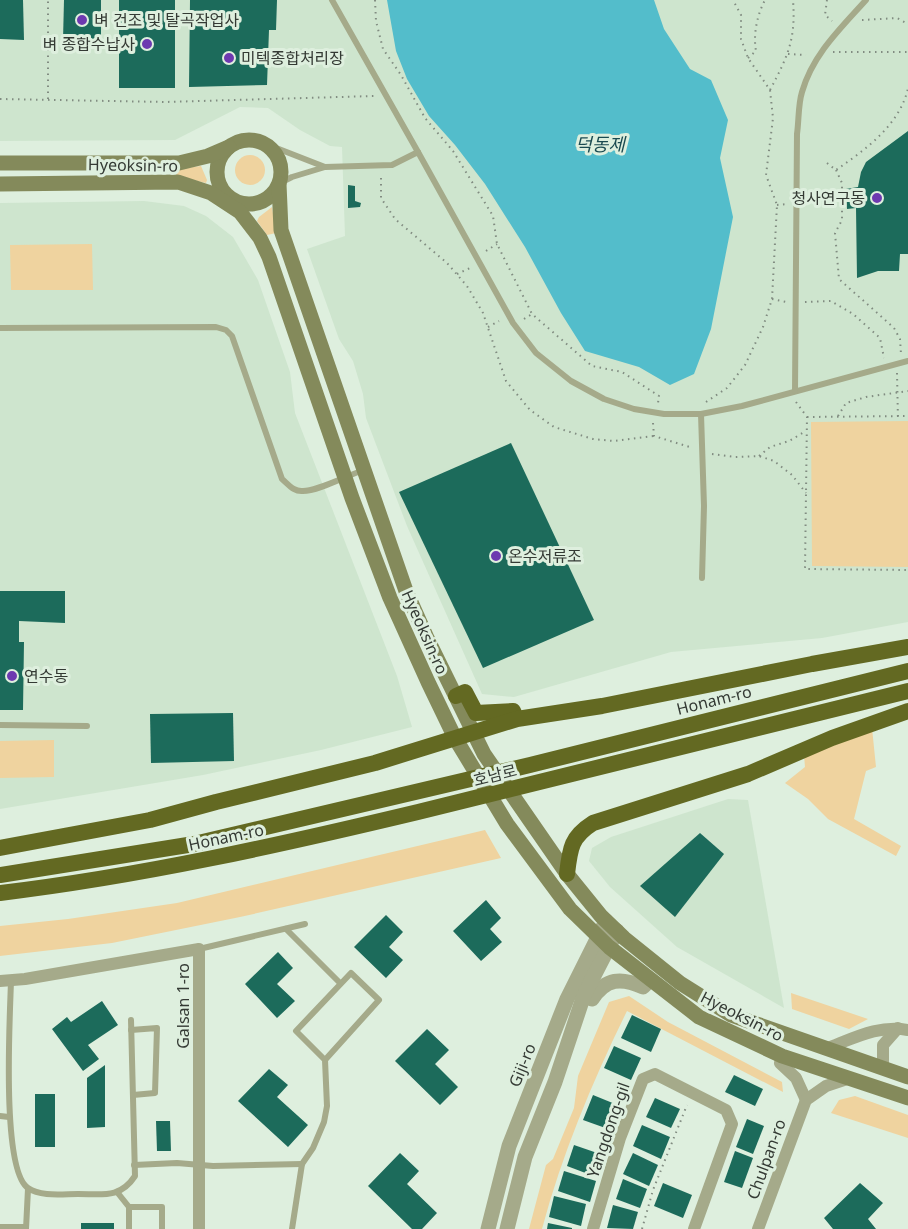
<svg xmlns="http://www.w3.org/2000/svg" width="908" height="1229" font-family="'Noto Sans','Noto Sans KR',sans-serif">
<rect width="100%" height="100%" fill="#deefde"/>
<g fill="#cee5ce">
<path d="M0 0H908V622L822 638 671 652 514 697 482 694 407 526 366 418 363 394 353 361 339 339 307 249 345 236 342 147 330 146 300 130 268 108 240 107 175 140 0 141Z"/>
<path d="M144 201 184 206 206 216 233 237 258 280 290 372 295 413 397 676 412 727 321 750 203 775 0 809V203Z"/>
<path d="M728 799 748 800 784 1008 677 947 610 887 589 861 592 848 611 837Z"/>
</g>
<g fill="#efd39f">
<circle cx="250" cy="170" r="15"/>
<path d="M201 166 207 180 206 183 176 176 177 169Z"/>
<path d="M272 207 276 233 267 235 257 221 259 217Z"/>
<path d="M92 244 93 290H11L10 245Z"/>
<path d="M908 421V567L812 566 811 422Z"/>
<path d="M872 728 876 767 866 771 854 819 901 846 896 856 828 819 808 799 785 783 805 767 804 755Z"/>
<path d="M54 740V777L0 778V741Z"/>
<path d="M485 830 501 858 240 917 112 943 0 956V926L68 919 177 903Z"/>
<path d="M791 993 868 1019 849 1029 792 1009Z"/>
<path d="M629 996 668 1022 782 1082 783 1092 627 1011C593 1080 562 1154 542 1229H529L546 1165 553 1159 574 1108 578 1076 609 1002Z"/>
<path d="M855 1096 908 1115V1138L831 1113 839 1100Z"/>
</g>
<path fill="#53bdcb" d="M387 0H654L664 29 690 69 711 80 728 120 720 158 733 217 711 329 694 374 670 385 639 367 585 351 561 313 525 247 485 184 455 145 429 116 407 79 396 51Z"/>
<g fill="#1c6b5b">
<path d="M0 0H23L24 40 0 39Z"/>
<path d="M64 0H101V42L63 40Z"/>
<rect x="119" y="0" width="56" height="88"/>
<path d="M190 0H277L276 30H269L267 85 189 87Z"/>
<path d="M908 131V254H900L899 271H878L857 278 856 208 847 209 846 189 858 187 861 172 866 162Z"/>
<path d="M348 185 355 186V201L361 203 360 207 348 208Z"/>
<path d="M511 443 594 620 483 668 399 492Z"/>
<path d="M0 591H65V623L19 621V642H24L23 710H0Z"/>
<path d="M233 713 234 761 151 763 150 714Z"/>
<path d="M700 833 724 854 675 917 640 886Z"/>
<path d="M486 900 501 918 490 929 502 942 481 961 453 931Z"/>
<path d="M386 915 403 932 389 947 403 960 386 978 354 947Z"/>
<path d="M278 952 293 968 277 984 295 1001 277 1018 245 984Z"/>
<path d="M102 1001 118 1025 88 1045 99 1059 83 1071 52 1029 67 1017 71 1022Z"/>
<path d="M632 1015 661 1029 651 1052 621 1038Z"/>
<path d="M427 1029 449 1050 435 1064 458 1087 440 1105 395 1061Z"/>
<path d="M614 1046 641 1058 631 1080 604 1068Z"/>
<path d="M105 1065V1127L87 1128V1078Z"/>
<path d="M269 1069 288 1085 277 1097 308 1125 288 1147 238 1101Z"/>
<path d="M734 1075 763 1089 755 1106 725 1092Z"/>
<rect x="35" y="1094" width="20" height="53"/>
<path d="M593 1095 620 1106 611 1130 583 1120Z"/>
<path d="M655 1098 680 1109 671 1128 646 1117Z"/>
<path d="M747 1119 764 1126 753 1154 736 1147Z"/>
<path d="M156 1121H170L171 1151H157Z"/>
<path d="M642 1125 670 1137 661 1159 633 1146Z"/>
<path d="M574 1145 603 1155 596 1177 567 1166Z"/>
<path d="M735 1151 753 1158 742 1188 724 1182Z"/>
<path d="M400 1153 419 1171 407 1184 437 1213 422 1229H412L368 1186Z"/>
<path d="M633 1153 658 1165 649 1186 623 1174Z"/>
<path d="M564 1171 596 1181 590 1202 558 1191Z"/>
<path d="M623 1179 647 1189 640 1208 616 1199Z"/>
<path d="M663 1183 692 1195 683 1218 654 1206Z"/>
<path d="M860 1183 883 1203 868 1219 876 1229H833L824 1218Z"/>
<path d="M554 1196 586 1204 581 1226 549 1217Z"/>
<path d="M613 1205 638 1212 633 1229 607 1228Z"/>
<rect x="81" y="1223" width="33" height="6"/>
<path d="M548 1223 572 1228V1229H547Z"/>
</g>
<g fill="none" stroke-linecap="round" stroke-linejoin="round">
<g stroke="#818c81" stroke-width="2" stroke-dasharray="1.5 4.5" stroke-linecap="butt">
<path d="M375 0 376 21 383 49 401 75 425 118 453 151 493 216 497 244 532 314 592 366 622 372 659 396 658 403"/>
<path d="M827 0 825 15 832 21"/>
<path d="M862 20 897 18 908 24"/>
<path d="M833 52H908"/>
<path d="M788 54 806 55"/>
<path d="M748 58 756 51C753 35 757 15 765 0"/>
<path d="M770 90C788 56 796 39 793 0"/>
<path d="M0 99 165 102 374 96 376 95"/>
<path d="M48 99V0"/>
<path d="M827 163 836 170C865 150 900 125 908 88"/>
<path d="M836 170 842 183V220L835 233 839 279 894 328 900 339 901 354"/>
<path d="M381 178V198L395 219 447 263 467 286 483 313 506 381 530 410 554 427 593 439 613 441 654 436"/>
<path d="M777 205 787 204"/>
<path d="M486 251 497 244"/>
<path d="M457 274 470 268"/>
<path d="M772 299 786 302"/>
<path d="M805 302 831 301 853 314 880 338 884 358"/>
<path d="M524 319 532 314"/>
<path d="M488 327 499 321"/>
<path d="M897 373 898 421"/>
<path d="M706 402 727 388 745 365 763 327 772 299 777 205 766 175 773 118 770 90 748 58 741 39V15L733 0"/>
<path d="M796 402 807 417 805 569 908 570"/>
<path d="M838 416 846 403 866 397 908 391"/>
<path d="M807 417 908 416"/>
<path d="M653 423 654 436 693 448"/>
<path d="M712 454 735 457 759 456 774 461 792 475 806 493"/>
<path d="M759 456 770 447 789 441 806 431"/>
<path d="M642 1229 653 1190 687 1105"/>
</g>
<g stroke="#a5aa8a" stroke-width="6">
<path d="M332 0 418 152"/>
<path d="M266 144 325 167"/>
<path d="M280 183 292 177 325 167 392 165 418 152 513 323 536 353 571 381 604 399 634 409 664 414H701L742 406 908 361"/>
<path d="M0 328 216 327 226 330 232 336 282 479C289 485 294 492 303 491 318 491 348 475 364 470"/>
<path d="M795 391 797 134C799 120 798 105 802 92 813 54 841 28 866 0"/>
<path d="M701 414 704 506 702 578"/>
<path d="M0 725 87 726"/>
<path d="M286 929 340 983"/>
<path d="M199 949 305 924"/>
<path d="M11 981C10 1016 1 1170 28 1188 41 1197 62 1194 78 1194 102 1194 120 1199 135 1176L131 1020"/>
<path d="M131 1030 157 1028 155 1093 133 1095"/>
<path d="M0 1116 9 1117"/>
<path d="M134 1165 177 1163 213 1166 302 1164"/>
<path d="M117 1192 129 1207V1229"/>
<path d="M129 1207H162V1229"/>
<path d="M0 1227H26"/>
<path d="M26 1229 28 1189"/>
<path d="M292 1229 302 1164 313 1148 324 1122 327 1106 325 1060 296 1031 351 973 379 1000 325 1060"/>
</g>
<g stroke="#a5aa8a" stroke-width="12">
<path d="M0 981 25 979 199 949V1229"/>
<path d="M825 1049C852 1039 879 1024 908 1030"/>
<path d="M782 1056 780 1063 796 1078 806 1100"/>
<path d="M883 1068V1045L898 1028"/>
<path d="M593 1229 620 1138 643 1079 655 1074 726 1110 732 1124 694 1229"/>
<path d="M758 1229 806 1100 826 1086 850 1078"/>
</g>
<g stroke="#a5aa8a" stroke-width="15">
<path d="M584 995 592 999C606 978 621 977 643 987L650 980"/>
<path d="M488 1229 509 1146 567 999 606 921"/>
<path d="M507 1229 525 1157 555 1082 584 995 617 931"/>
</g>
<g stroke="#848a5b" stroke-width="15">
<circle cx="249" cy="172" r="32"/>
<path d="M0 163H179L208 156 229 147"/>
<path d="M0 184 178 182 211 193 240 212 260 238 269 257 352 498 390 598 428 682 455 738 507 824 570 909 609 947 699 1017 782 1056 908 1098"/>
<path d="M279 184 281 230 406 591 427 638 484 754 567 874 601 916 624 938 680 983 731 1015 908 1077"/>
</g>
<g stroke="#636922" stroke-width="16">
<path d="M456 696 465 692 476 713 513 711 516 718"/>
<path d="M0 848 150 820 216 802 375 763 517 719 602 706 812 664 908 647"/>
<path d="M567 874C570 848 571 837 593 823L748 774 832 738 908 711"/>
<path d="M0 875 194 844 530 765 908 671"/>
<path d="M0 893C141 876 280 845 418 812 581 773 744 730 908 691"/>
</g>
</g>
<g fill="#6d39b0" stroke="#deefde" stroke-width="2">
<circle cx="82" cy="20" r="6"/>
<circle cx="147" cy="44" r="6"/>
<circle cx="229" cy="58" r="6"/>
<circle cx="877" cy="198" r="6"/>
<circle cx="496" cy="556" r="6"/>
<circle cx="12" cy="676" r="6"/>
</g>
<g text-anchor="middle" stroke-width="6" stroke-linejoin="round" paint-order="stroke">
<g font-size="16" fill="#343a34" stroke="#deefde" text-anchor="start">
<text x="94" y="26">벼 건조 및 탈곡작업사</text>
<text x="135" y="50" text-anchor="end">벼 종합수납사</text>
<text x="241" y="64">미텍종합처리장</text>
<text x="865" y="204" text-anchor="end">청사연구동</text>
<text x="508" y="562">온수저류조</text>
<text x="24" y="682">연수동</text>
</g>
<g font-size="16" fill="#343a34" stroke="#deefde">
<text transform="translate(133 165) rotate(1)" y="6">Hyeoksin-ro</text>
<text transform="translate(425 632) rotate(66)" y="6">Hyeoksin-ro</text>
<text transform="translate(714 700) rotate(-14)" y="6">Honam-ro</text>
<text transform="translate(495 775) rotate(-14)" y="6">호남로</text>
<text transform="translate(226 837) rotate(-12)" y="6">Honam-ro</text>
<text transform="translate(183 1006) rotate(-90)" y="6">Galsan 1-ro</text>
<text transform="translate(742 1016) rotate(27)" y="6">Hyeoksin-ro</text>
<text transform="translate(522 1065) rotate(-68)" y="6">Giji-ro</text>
<text transform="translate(608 1130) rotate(-71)" y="6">Yangdong-gil</text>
<text transform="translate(766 1159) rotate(-70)" y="6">Chulpan-ro</text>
</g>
<g font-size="18" font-style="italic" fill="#1a4a50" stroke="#deefde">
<text x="600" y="151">덕동제</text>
</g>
</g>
</svg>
